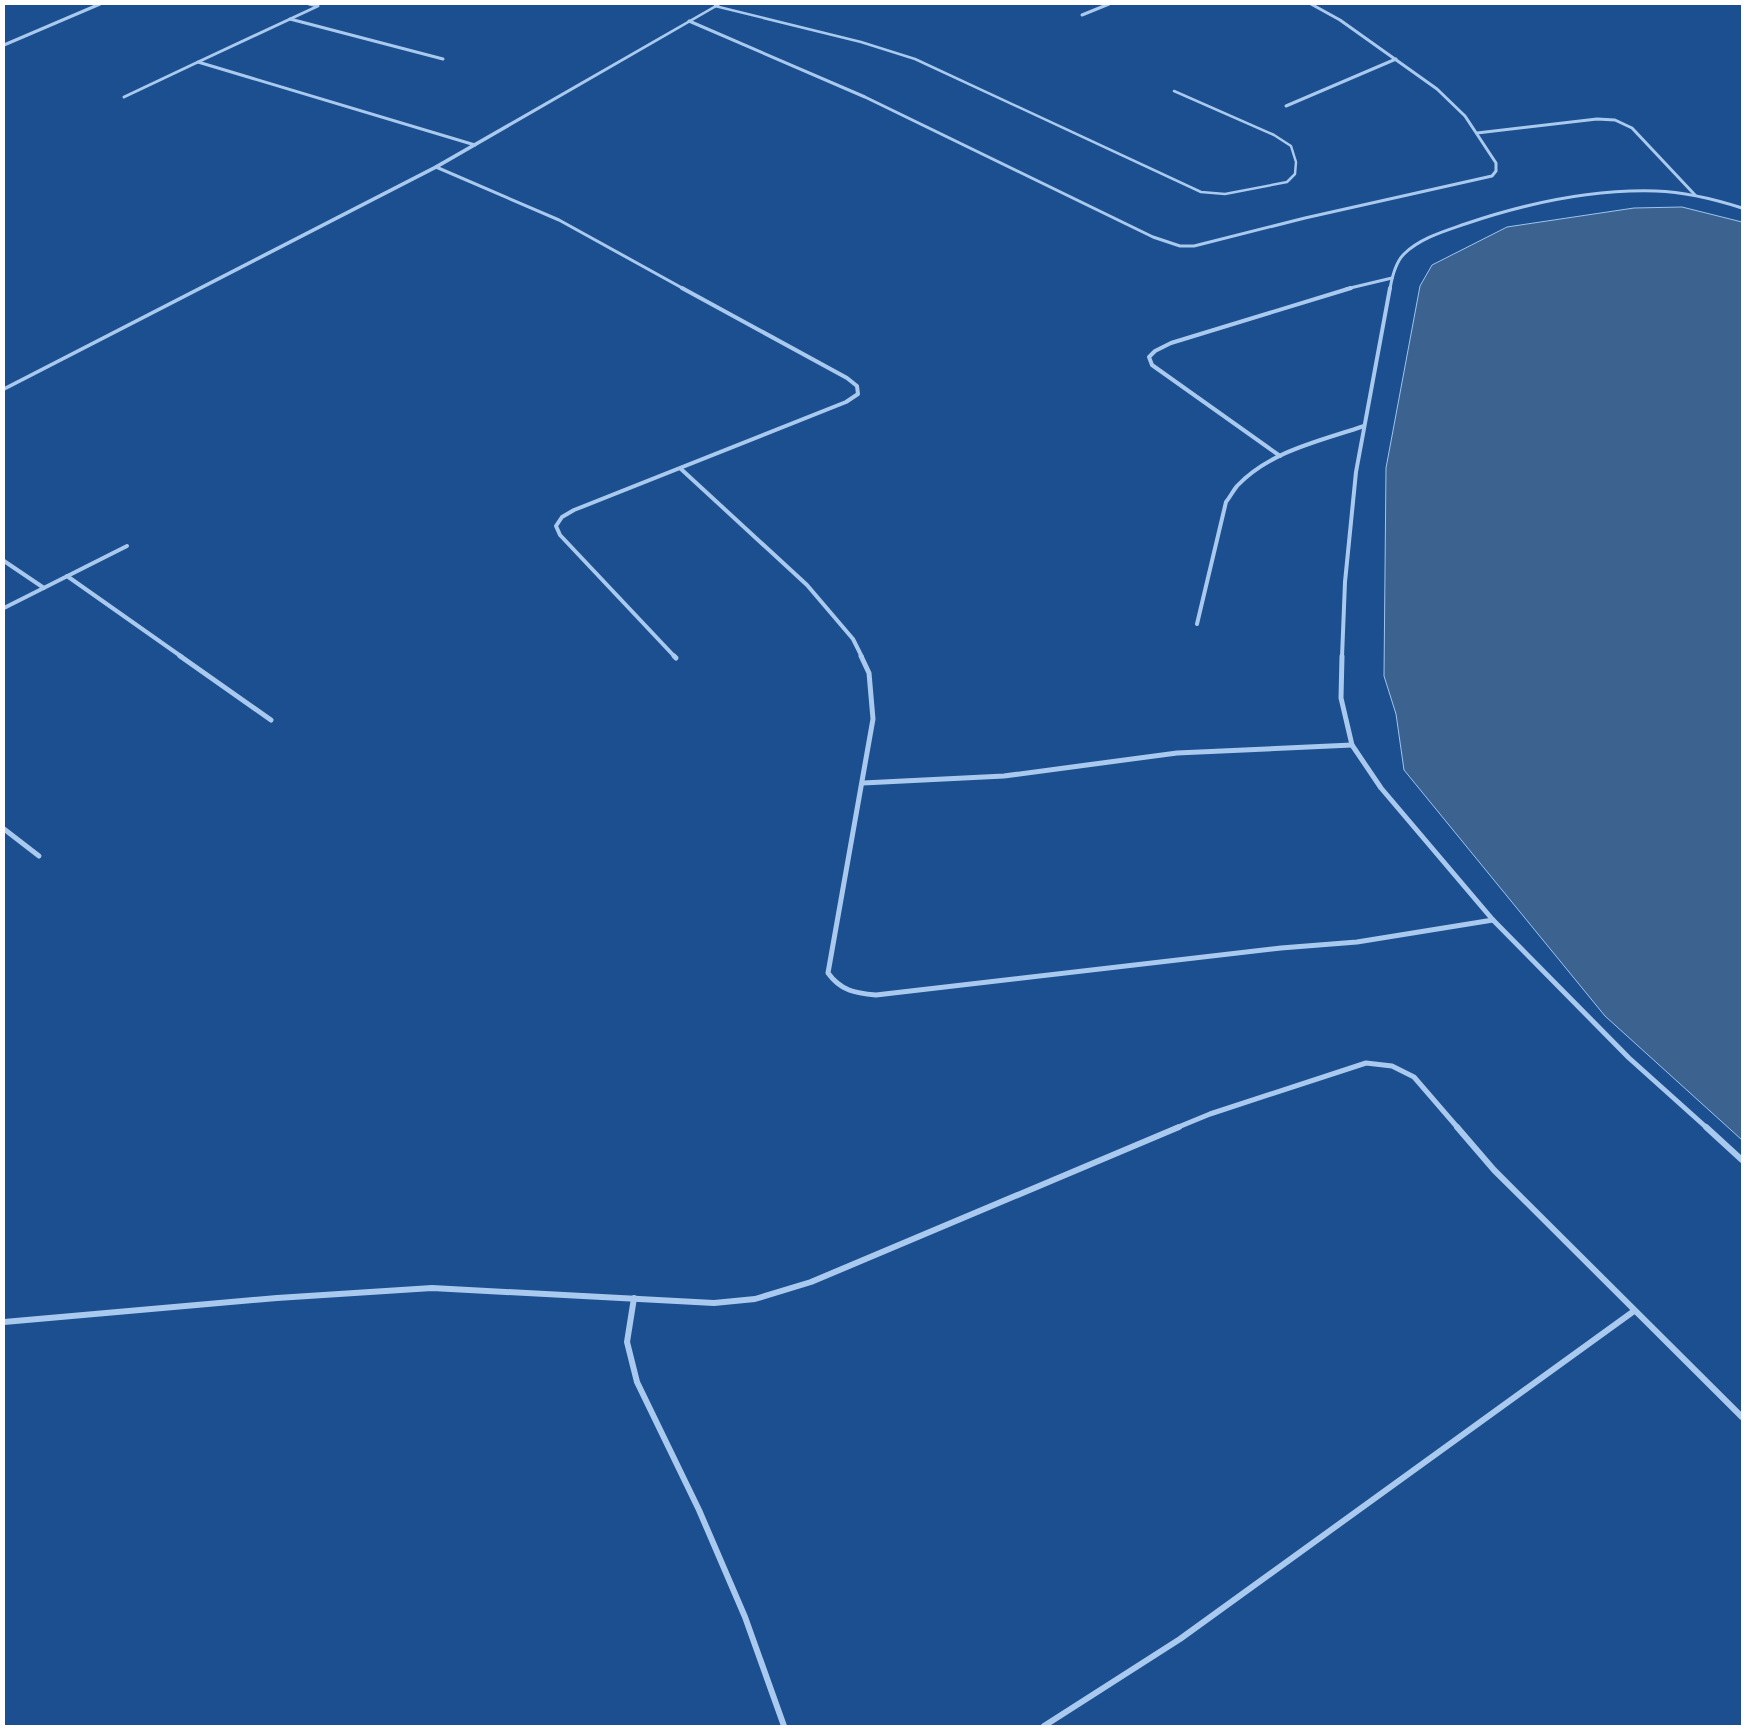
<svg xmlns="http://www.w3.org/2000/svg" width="1746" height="1730" font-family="Montserrat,sans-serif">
<rect width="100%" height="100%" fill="#1b4f8f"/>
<path fill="#3c6290" stroke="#9cc4f0" d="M1682 207 1742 222V1140L1605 1016 1404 770 1396 714 1384 676 1386 468 1420 286 1432 265 1507 227 1634 208Z"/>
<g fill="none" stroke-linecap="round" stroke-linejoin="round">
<path stroke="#a9c9ee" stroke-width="2.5" d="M715 6 861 42 915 59 1201 192 1225 194 1287 182 1295 174 1296 162 1291 146 1274 135 1174 91"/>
<g stroke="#a9c9ee" stroke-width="3">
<path d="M309 4 318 6 198 62 475 145"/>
<path d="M1082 15 1109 4"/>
<path d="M290 19 443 59"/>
<path d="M689 21 865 97 1153 237 1180 246H1194L1305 218 1492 176 1496 171V163L1465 116 1437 89 1340 20 1311 4"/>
<path d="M4 45 100 4"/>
<path d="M124 97 198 62"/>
<path d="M1286 106 1396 59"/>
<path d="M1477 133 1597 119 1615 120 1632 128 1695 195"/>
<path d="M436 167 559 220 684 289"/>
<path d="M1346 289 1392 278"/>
<path d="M1390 289C1392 277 1395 263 1404 254 1420 238 1445 231 1465 224 1527 203 1591 189 1656 191 1686 192 1714 199 1742 208"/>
</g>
<g stroke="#a9c9ee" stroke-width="4">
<path d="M1280 456 1152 365 1149 357 1155 351 1171 343 1351 288"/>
<path d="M681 469 807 585 853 639 862 657"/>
<path d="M4 561 44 588"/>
<path d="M67 576 182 657"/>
<path d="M4 608 127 546"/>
<path d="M1197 624 1226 502C1230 497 1233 491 1237 486 1270 451 1320 441 1364 426"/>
<path d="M675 657 560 535 556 526 562 517 574 510 846 402 858 394 857 386 847 378 682 288"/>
<path d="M1342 657 1345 582 1356 472 1390 288"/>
</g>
<g stroke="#a9c9ee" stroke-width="5">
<path d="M180 656 271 720"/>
<path d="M674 656 676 658"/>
<path d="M861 656 869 673 873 719 828 973C841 991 855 993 876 995L1281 948 1357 942 1493 920"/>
<path d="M1342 656 1341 698 1352 745 1381 788 1493 920 1629 1058 1707 1128"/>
<path d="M863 783 1004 776 1177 753 1352 745"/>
<path d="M4 829 39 856"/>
<path d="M1176 1128 1210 1114 1366 1063 1392 1066 1414 1077 1458 1128"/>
</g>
<g stroke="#a9c9ee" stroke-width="6">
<path d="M1457 1127 1494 1170 1742 1417"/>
<path d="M1706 1127 1742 1160"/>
<path d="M634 1298 627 1342 637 1382 699 1510 745 1617 784 1726"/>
<path d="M4 1322 277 1298 432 1288 714 1303 755 1299 811 1282 1179 1127"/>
<path d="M1044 1726 1180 1639 1634 1311"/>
</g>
<path fill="#a9c9ee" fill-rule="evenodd" d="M717 4H722L438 168 4 391V387L434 166Z"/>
</g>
<rect width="1746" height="1730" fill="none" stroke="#ffffff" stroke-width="10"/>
</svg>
